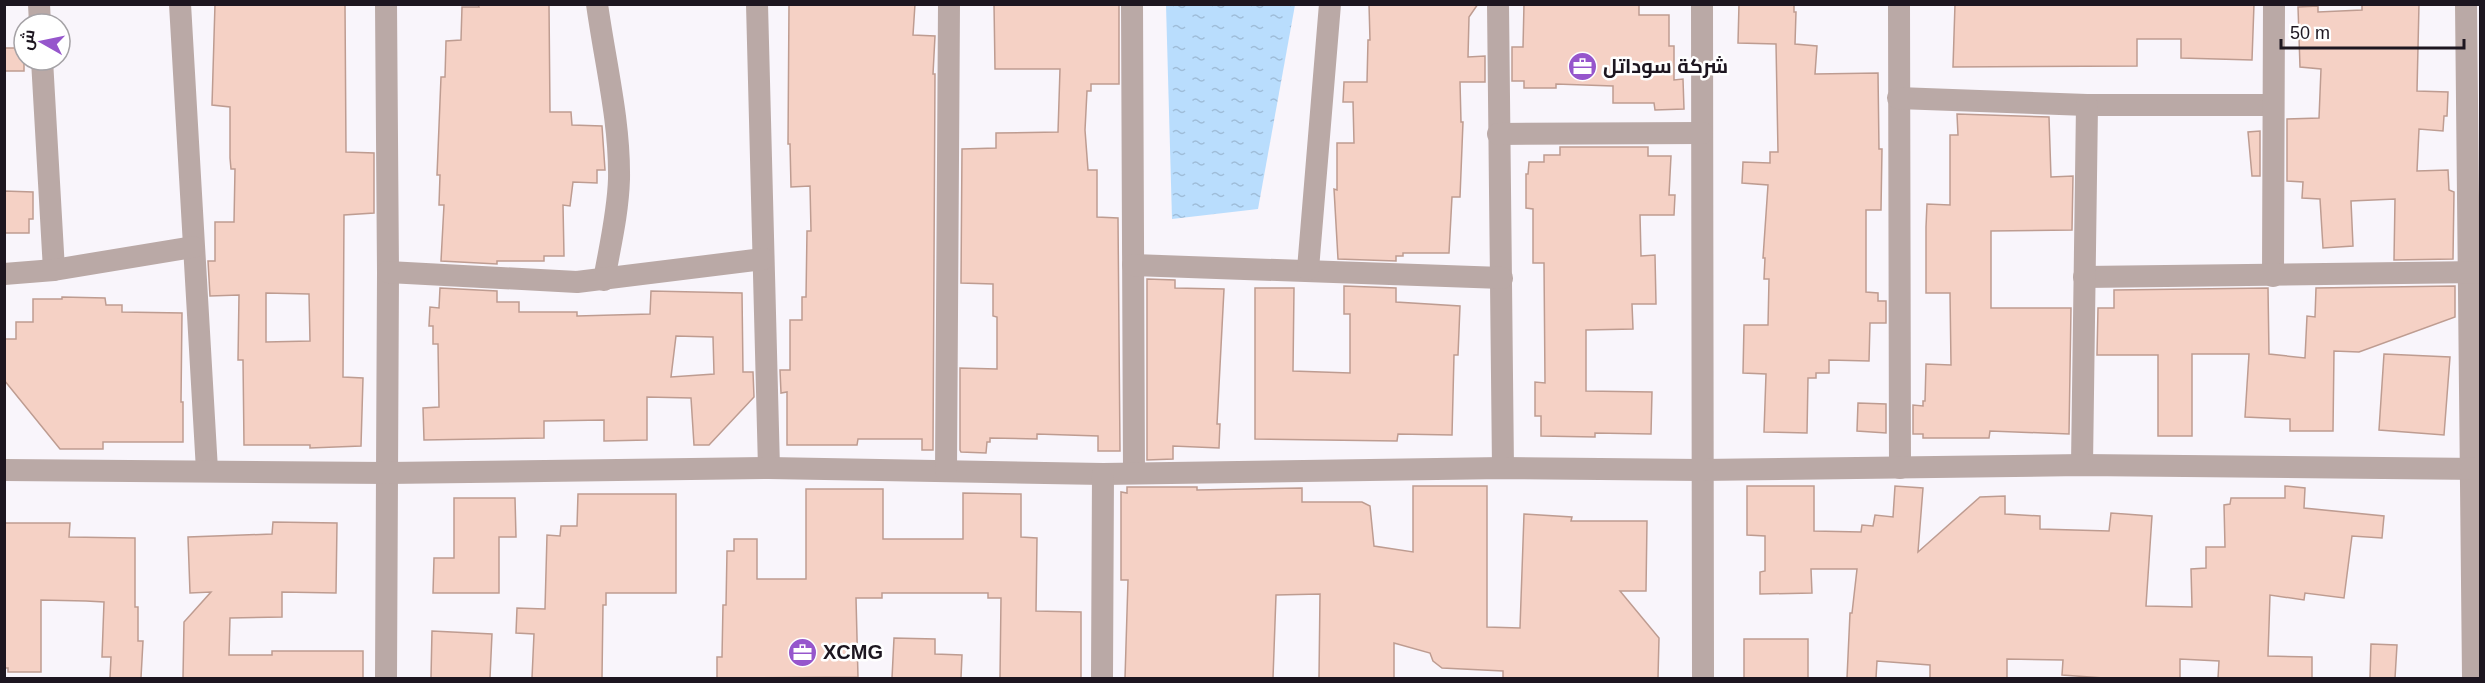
<svg xmlns="http://www.w3.org/2000/svg" width="2485" height="683" font-family="Arial,Cairo,sans-serif">
<defs>
<pattern id="water-ripples" width="26" height="14" patternUnits="userSpaceOnUse" patternTransform="scale(1.5)"><rect width="26" height="14" fill="#b9ddfd"/><path d="M2 4q2-2 4 0t4 0M15 11q2-2 4 0t4 0" fill="none" stroke="#9fbdd9"/></pattern>
</defs>
<rect width="100%" height="100%" fill="#f9f5fb"/>
<path fill="url(#water-ripples)" d="M1166 5H1295L1258 209 1172 219Z"/>
<g fill="#f5d1c5" stroke="#be9c91" stroke-width="1.5" fill-rule="evenodd">
<path d="M215 4H345L346 152 374 153V213L344 215 343 377 363 378 361 446 310 448V445H244L243 360H238L239 295 210 296 208 261H215V222H234L235 169H231L230 158V107L212 105ZM266 293 309 294 310 341 266 342Z"/>
<path d="M478 4H549L550 112H571L572 125 602 126 605 170H597V183L573 182 570 206 563 205 564 256H544V261H497V264L441 261 444 205H439L440 175H437L441 77H445L446 41 461 40 462 7H479Z"/>
<path d="M789 4H915L913 35 935 36 933 74H935L933 450H922V439H858L857 445H787V392L781 393 780 370H790V320H802V297H806L807 231H811L810 186 791 187 790 144H788Z"/>
<path d="M994 4H1119V84H1091V91H1087L1085 130 1088 170H1097V217L1118 218 1120 451H1098V436L1037 434V439L990 438V442H987L986 453 961 452 960 450V368L997 369V317L993 316V284L961 283 962 149 996 148V133L1058 132 1060 69H995Z"/>
<path d="M1369 4H1478L1469 17 1468 57 1485 56V82H1460L1461 122H1463L1460 197H1452L1449 253H1403V256H1396V261L1338 259 1334 189 1337 190V143H1354L1353 102H1343L1344 82H1367L1368 40H1370Z"/>
<path d="M1524 4H1639V15H1669V46H1674V80L1683 79 1684 109 1655 110 1654 103H1613V86L1556 84V88H1524V81H1512V47H1523Z"/>
<path d="M1739 4H1794V12H1796L1795 44 1817 46 1815 74 1878 73 1879 149H1882L1881 210H1866V292L1878 293V301H1886V323H1870L1869 361 1829 360V373H1816V378H1808L1807 433 1764 432 1766 374 1743 373 1744 325H1768L1769 279H1764L1765 258H1763L1768 185 1742 183 1743 162 1770 163V152H1778L1776 44 1738 43Z"/>
<path d="M1955 4H2254L2252 60 2181 58V39H2137V66L1953 67Z"/>
<path d="M2419 4 2417 91 2448 92 2447 116H2444L2443 131 2419 129 2417 171 2448 170 2449 190 2454 192 2453 259 2394 260 2395 199 2351 201 2353 246 2323 248 2320 199 2302 198 2303 182 2287 181V119L2319 118 2321 69 2300 67 2298 7 2318 6V12L2362 10V5Z"/>
<rect x="4" y="48" width="20" height="23"/>
<path d="M1957 114 2049 117 2051 177 2073 176 2072 230 1991 231V308H2071L2069 434 1990 431 1989 438H1923V434H1913V405L1923 406V401H1925L1926 364 1951 365 1950 293H1926V227L1927 204 1950 205V135H1958Z"/>
<path d="M2260 131V176H2252L2248 132Z"/>
<path d="M1560 147H1648V156H1671L1669 195H1675L1674 215H1640L1641 256 1655 255 1656 304H1632L1633 329 1586 330V391L1652 392 1651 434 1595 433V437L1541 436V416H1535V382L1545 383 1544 263H1533V209L1526 208V174H1528L1529 162H1544V155H1560Z"/>
<path d="M4 191 33 192V219H29V233H4Z"/>
<path d="M1147 279 1175 280V288L1224 289 1217 424H1220L1219 448 1173 446V459L1147 460Z"/>
<path d="M1344 286 1396 288V302L1460 306 1458 355H1454L1452 435 1398 434 1397 441 1255 439V288H1294L1293 371 1350 373V314H1344Z"/>
<path d="M2455 286V317L2359 352 2334 351 2333 431H2290V419L2245 417 2249 354H2192V436H2158V355H2097L2098 308H2114V290L2268 288 2269 354 2305 358 2307 316 2315 317 2316 288Z"/>
<path d="M440 288 497 291V302H519V312H577V316L650 314 651 291 742 293 743 372H753L754 397 709 445H694L691 398 647 397V440L604 441V420L544 421V438L424 440 423 408 439 407 438 344H433V326H429L430 307 439 308ZM676 336 713 337 714 374 671 377Z"/>
<path d="M62 297 105 298 106 305H122V312L182 313 181 402H183V442H103V449H60L4 380V339H16V322H33V299H62Z"/>
<path d="M2384 354 2450 357 2444 435 2379 430Z"/>
<path d="M1858 403 1886 404V433L1857 431Z"/>
<path d="M1413 486H1487V627L1520 628 1524 514 1572 517 1571 521H1647L1646 591H1620L1659 638 1658 678H1503V671L1442 668 1433 661 1430 653 1394 643V678H1319L1320 594 1276 595 1273 678H1125L1128 580H1121V492L1127 493V487H1197V490L1302 488V502H1362L1370 506 1374 546 1413 552Z"/>
<path d="M1747 486H1814V531L1861 532 1862 525 1873 526 1875 515 1893 517 1895 486 1923 488 1918 552 1980 497 2005 496V514L2040 516V529L2109 531 2111 513 2152 516 2146 606 2192 607 2191 569 2206 568V547H2225L2224 505 2230 504 2231 498H2285V486L2305 488 2304 508 2384 516 2382 538 2352 536 2344 598 2305 593 2304 600 2270 595 2268 656 2312 657V678H2218L2219 661 2180 659V678H2104L2062 675 2063 660 2007 659V678H1930V665L1877 661 1876 678H1847L1850 613H1852L1857 569H1811L1812 593 1760 594V572L1765 571V536L1747 535Z"/>
<path d="M806 489H883V539H963V493L1021 494V537L1037 538 1036 611 1081 612V678H1000L1001 598H988V593H882V598H856L858 677 717 678V657H722L723 605H726L727 551H734V539H757V579H806Z"/>
<path d="M578 494H676V593H606V605H603L602 678H532L534 634 516 633 517 608 545 609 547 535 560 536 561 526H577Z"/>
<path d="M454 498H515L516 537H499V593H433L434 558H454Z"/>
<path d="M273 522 337 523 336 593 282 592V617L230 618 229 655H272V651H363V678H183L184 622 211 592 190 593 188 537 272 534Z"/>
<path d="M4 523H70L69 537 135 538V607H138V641H143L141 678H110L111 657H102L104 602 86 601 41 600V672H8V668H4Z"/>
<path d="M432 631 492 634 490 678H431Z"/>
<path d="M894 638 935 639V654L962 655 961 678H892Z"/>
<rect x="1744" y="639" width="64" height="39"/>
<path d="M2371 644 2397 645 2395 678H2370Z"/>
</g>
<g fill="none" stroke-linecap="round" stroke-linejoin="round">
<g stroke="#baa9a6" stroke-width="22">
<path d="M39 4 40 24"/>
<path d="M180 4 207 470"/>
<path d="M386 4 388 272 386 678"/>
<path d="M597 4C605 62 620 121 619 179 618 213 610 246 604 280"/>
<path d="M757 4 769 468"/>
<path d="M1132 4 1134 473"/>
<path d="M1498 4 1503 468"/>
<path d="M1702 4 1703 678"/>
<path d="M1899 4 1900 468"/>
<path d="M2466 4 2473 678"/>
<path d="M42 60 54 270"/>
<path d="M1898 98 2087 105H2272"/>
<path d="M1498 134 1702 133"/>
<path d="M1133 265 1502 278"/>
<path d="M1308 269 1330 4"/>
<path d="M388 272 577 282 763 259"/>
<path d="M4 274 54 270 193 247"/>
<path d="M2273 276 2274 4"/>
<path d="M2084 277 2480 272"/>
<path d="M2082 465 2087 105"/>
<path d="M4 470 387 473 769 468 1103 474 1503 468 1701 470 2082 465 2480 469"/>
<path d="M946 471 949 4"/>
<path d="M1102 678 1103 474"/>
</g>
</g>
<defs>
<symbol id="office-disc" viewBox="-11 -11 22 22"><circle r="9.5" fill="#9656cc" stroke="#fff"/><path d="M-6-3h4V-5.5h4V-3h4V5H-6ZM-1-4.5V-3h2v-1.5ZM-6 0V1H6V0Z" fill="#fff"/></symbol>
</defs>
<g fill-rule="evenodd">
<use href="#office-disc" x="1566" y="50" width="33" height="33"/>
<use href="#office-disc" x="786" y="636" width="33" height="33"/>
</g>
<g text-anchor="middle" stroke-width="5" stroke-linejoin="round" paint-order="stroke">
<g font-size="20" font-weight="bold" fill="#1d1620" stroke="#fff" text-anchor="start">
<text x="1603" y="73">شركة سوداتل</text>
<text x="823" y="659">XCMG</text>
</g>
</g>
<rect width="2485" height="683" fill="none" stroke="#1d1620" stroke-width="12"/>
<g transform="translate(42 42) rotate(279)"><circle r="28" fill="#ffffff" stroke="#a5a2a6" stroke-width="1.5"/>
<path d="M0-4.5L10 22L0 15L-10 22Z" fill="#9656cc"/>
<text y="-9" font-size="16" font-weight="bold" text-anchor="middle" fill="#1d1620">ش</text>
</g>
<path d="M2281 39v9h183v-9" fill="none" stroke="#1d1620" stroke-width="3"/>
<text x="2290" y="39" font-size="18" fill="#1d1620" stroke="#ffffff" stroke-width="4.5" paint-order="stroke">50 m</text>
</svg>
